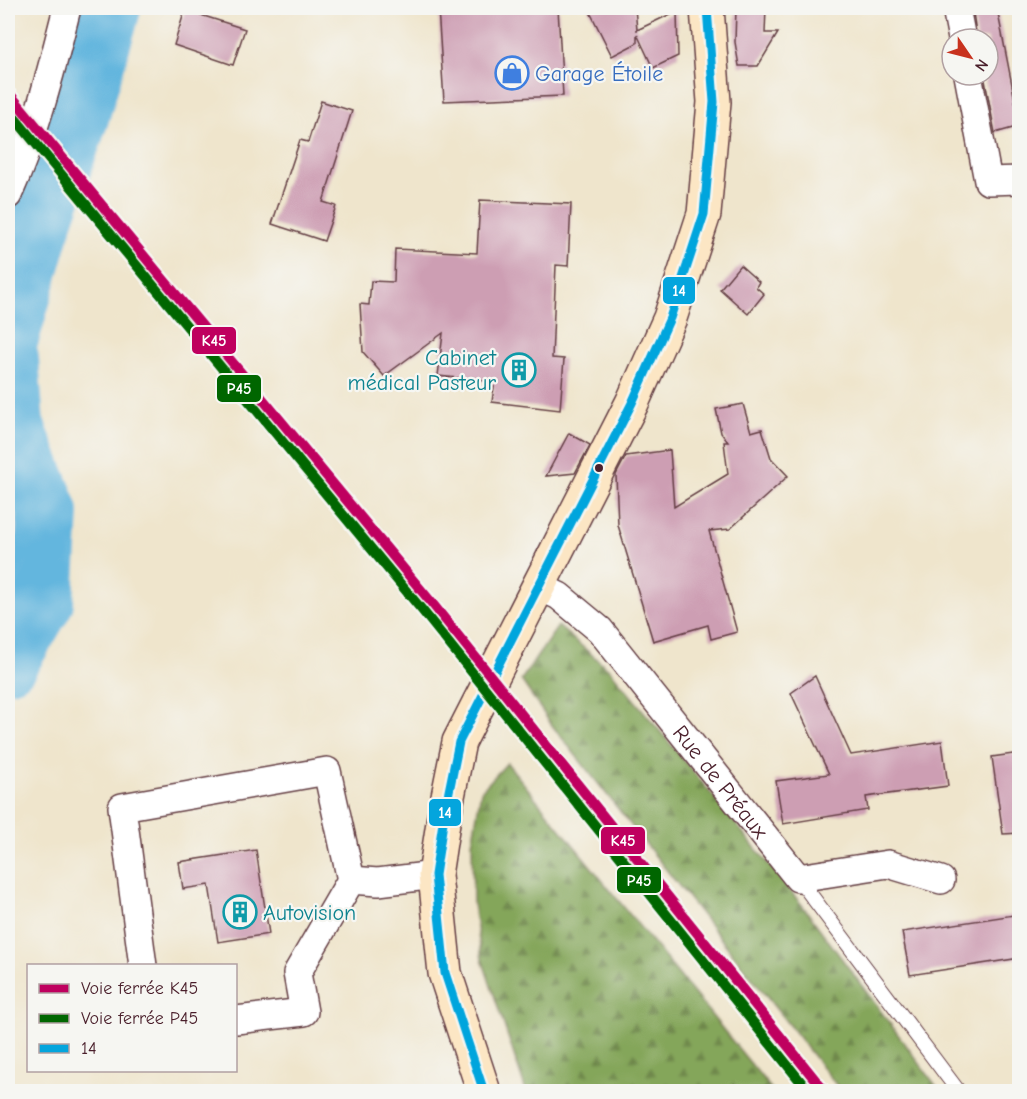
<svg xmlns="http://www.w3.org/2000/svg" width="1027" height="1099" font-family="'Comic Neue',sans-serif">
<defs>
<pattern id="forest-firs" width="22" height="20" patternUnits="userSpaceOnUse" patternTransform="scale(1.5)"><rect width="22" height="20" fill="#84a65a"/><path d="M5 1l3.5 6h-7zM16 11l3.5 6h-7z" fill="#6e874b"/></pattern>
</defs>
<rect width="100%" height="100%" fill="#f6f6f2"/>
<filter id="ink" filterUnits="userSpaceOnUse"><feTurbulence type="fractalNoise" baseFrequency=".0167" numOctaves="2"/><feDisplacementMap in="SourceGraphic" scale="12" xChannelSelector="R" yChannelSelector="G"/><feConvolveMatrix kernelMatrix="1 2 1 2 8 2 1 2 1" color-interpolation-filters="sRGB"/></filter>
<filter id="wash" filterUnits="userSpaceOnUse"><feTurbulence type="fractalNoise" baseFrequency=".008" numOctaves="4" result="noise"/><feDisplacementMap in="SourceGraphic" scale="24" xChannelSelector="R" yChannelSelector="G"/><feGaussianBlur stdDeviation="1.35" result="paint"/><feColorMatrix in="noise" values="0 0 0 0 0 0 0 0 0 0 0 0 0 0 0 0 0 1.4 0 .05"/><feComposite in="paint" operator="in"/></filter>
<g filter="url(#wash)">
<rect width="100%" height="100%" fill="#efe5cc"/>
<g fill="url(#forest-firs)" stroke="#676242" stroke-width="1.5">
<path d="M558 626 610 670 802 905 940 1091H841L551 724 521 680Z"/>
<path d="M507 763 773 1091H526L482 959 473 904 472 843 481 791Z"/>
</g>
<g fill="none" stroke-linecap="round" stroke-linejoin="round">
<g stroke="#63b6de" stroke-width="62">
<path d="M8 338 43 217 78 117 110 8"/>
<path d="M8 359 13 425 48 512 43 601 8 661"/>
</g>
</g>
<g id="blocks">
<g fill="#cd9eb3">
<path d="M438 8H558L563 96 444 101Z"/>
<path d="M588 8H635L637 30 677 11 678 56 653 68 637 34V43L612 56Z"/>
<path d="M736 8H766L765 33H778L758 66H739L735 42Z"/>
<path d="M991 8H997L1020 126 995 133 984 75H988V39H977L973 12Z"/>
<path d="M185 10 245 29 233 65 174 45Z"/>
<path d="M321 101 352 111 323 202 336 206 324 241 272 224 300 140 308 142Z"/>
<path d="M480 200 571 204 568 266 556 265 552 358 564 359 560 410 492 402 494 387 487 386V381L438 376 443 333 384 376 363 352 360 304 369 305 371 281 394 282 395 249 477 253Z"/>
<path d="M740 265 759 282 756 287 764 294 748 314 720 289Z"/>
<path d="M743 404 751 432 762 429 771 458 788 476 730 529 709 531 737 632 711 639 708 625 653 641 618 525 616 475 626 456 670 450 674 507 728 474 724 442H728L721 433 716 409Z"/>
<path d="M569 433 590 445 575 473 546 476Z"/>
<path d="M815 676 851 755 942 741 948 786 866 797 868 810 783 824 776 781 829 774 791 693Z"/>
<path d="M1020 753V833L1003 834 992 757Z"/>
<path d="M256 850 269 934 218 942 209 885 183 889 179 862Z"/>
<path d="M1020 914V958L910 975 902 932Z"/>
</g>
</g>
</g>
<g filter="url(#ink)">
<use href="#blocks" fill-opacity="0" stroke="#633d43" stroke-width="1.5"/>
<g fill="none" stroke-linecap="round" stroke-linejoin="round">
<defs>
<path id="lane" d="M798 878 959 1092"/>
<g id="street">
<path d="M956 8 962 39"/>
<path d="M968 75 988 181 1020 180"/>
<path d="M8 195C35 135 51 72 67 8"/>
<path id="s1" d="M540 587 559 596 600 630 798 878 888 864 941 880"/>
<path d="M143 966 122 807 327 771 351 880"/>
<path d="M236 1020 304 1012 297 973 351 880 378 882 435 875"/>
</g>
<path id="secondary" d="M484 1092 445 973 435 875 444 816 459 742 632 403 670 318 704 214 714 102 707 8"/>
</defs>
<use href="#lane" stroke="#633d43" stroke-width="16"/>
<use href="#street" stroke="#633d43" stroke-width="30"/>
<use href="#secondary" stroke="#633d43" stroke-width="36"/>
<use href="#lane" stroke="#fff" stroke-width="14"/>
<use href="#street" stroke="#fff" stroke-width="27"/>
<use href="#secondary" stroke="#fce6c4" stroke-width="33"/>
<defs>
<path id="bus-1" d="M484 1092 445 973 435 875 444 816 459 742 632 403 670 318 704 214 714 102 707 8"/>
</defs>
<use href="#bus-1" stroke="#f6f6f2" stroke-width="14"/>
<use href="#bus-1" stroke="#04a5dd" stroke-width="9"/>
<defs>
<path id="rail-1" d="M8 92 431 602 825 1092"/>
<path id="rail-2" d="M8 110 422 610 809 1092"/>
</defs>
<use href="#rail-1" stroke="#f6f6f2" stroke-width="15"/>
<use href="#rail-2" stroke="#f6f6f2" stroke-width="15"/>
<use href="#rail-1" stroke="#bf005f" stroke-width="10"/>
<use href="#rail-2" stroke="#060" stroke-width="10"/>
</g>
</g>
<defs>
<symbol id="shop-ring" viewBox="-11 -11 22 22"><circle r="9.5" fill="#f6f6f2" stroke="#3f7fe0" stroke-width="1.5"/><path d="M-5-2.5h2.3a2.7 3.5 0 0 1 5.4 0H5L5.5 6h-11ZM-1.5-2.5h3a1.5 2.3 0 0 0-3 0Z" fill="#3f7fe0"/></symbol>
<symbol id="building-ring" viewBox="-11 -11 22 22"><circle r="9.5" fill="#f6f6f2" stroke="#0f9aa8" stroke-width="1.5"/><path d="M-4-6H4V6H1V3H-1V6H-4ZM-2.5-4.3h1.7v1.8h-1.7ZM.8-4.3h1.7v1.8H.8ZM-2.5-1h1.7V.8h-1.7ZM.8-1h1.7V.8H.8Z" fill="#0f9aa8"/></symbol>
</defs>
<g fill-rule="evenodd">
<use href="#shop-ring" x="493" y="54" width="38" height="38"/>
<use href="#building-ring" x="500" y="351" width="38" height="38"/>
<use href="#building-ring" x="221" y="893" width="38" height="38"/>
</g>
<circle fill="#4a1f2b" stroke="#f6f6f2" stroke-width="2" cx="599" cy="468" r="5"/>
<g text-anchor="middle" stroke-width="4.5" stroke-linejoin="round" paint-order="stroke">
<g font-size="22" fill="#366cbe" stroke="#f6f6f2" text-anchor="start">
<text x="535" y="81">Garage Étoile</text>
</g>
<g font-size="22" fill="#0d838f" stroke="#f6f6f2" text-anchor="end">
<text x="496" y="365">Cabinet<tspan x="496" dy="25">médical Pasteur</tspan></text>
<text x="263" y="920" text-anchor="start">Autovision</text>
</g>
<g font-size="22" fill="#4a1f2b" stroke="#f6f6f2">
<text dy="8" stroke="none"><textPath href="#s1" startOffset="268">Rue de Préaux</textPath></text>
</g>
</g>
<g stroke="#f6f6f2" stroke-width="2">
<rect x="662" y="276" width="34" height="29" rx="6" fill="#04a5dd"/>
<rect x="191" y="326" width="46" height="29" rx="6" fill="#bf005f"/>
<rect x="216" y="374" width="46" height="29" rx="6" fill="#060"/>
<rect x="428" y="798" width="34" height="29" rx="6" fill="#04a5dd"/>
<rect x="600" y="826" width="46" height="29" rx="6" fill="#bf005f"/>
<rect x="616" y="866" width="46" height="28" rx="6" fill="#060"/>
</g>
<g font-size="16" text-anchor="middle" font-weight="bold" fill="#fff">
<text x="679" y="296">14</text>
<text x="214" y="346">K45</text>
<text x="239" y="394">P45</text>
<text x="445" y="818">14</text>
<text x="623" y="846">K45</text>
<text x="639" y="886">P45</text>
</g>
<rect width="1027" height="1099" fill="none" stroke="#f6f6f2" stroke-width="30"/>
<rect x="27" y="964" width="210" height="108" fill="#f6f6f2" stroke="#b1a0a2" stroke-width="1.5"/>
<rect x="39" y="984" width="30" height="9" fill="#bf005f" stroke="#b1a0a2" stroke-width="1.5"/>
<text x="81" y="994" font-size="18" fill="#4a1f2b">Voie ferrée K45</text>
<rect x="39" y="1014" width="30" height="9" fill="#006600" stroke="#b1a0a2" stroke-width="1.5"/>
<text x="81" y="1024" font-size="18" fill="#4a1f2b">Voie ferrée P45</text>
<rect x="39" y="1044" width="30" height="9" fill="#04a5dd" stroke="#b1a0a2" stroke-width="1.5"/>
<text x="81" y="1054" font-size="18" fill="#4a1f2b">14</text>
<g transform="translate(970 57) rotate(125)"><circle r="28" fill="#f6f6f2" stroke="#b1a0a2" stroke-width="1.5"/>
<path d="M0-4.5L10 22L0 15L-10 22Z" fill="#c8321e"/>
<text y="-9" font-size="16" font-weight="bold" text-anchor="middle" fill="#4a1f2b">N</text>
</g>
</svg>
